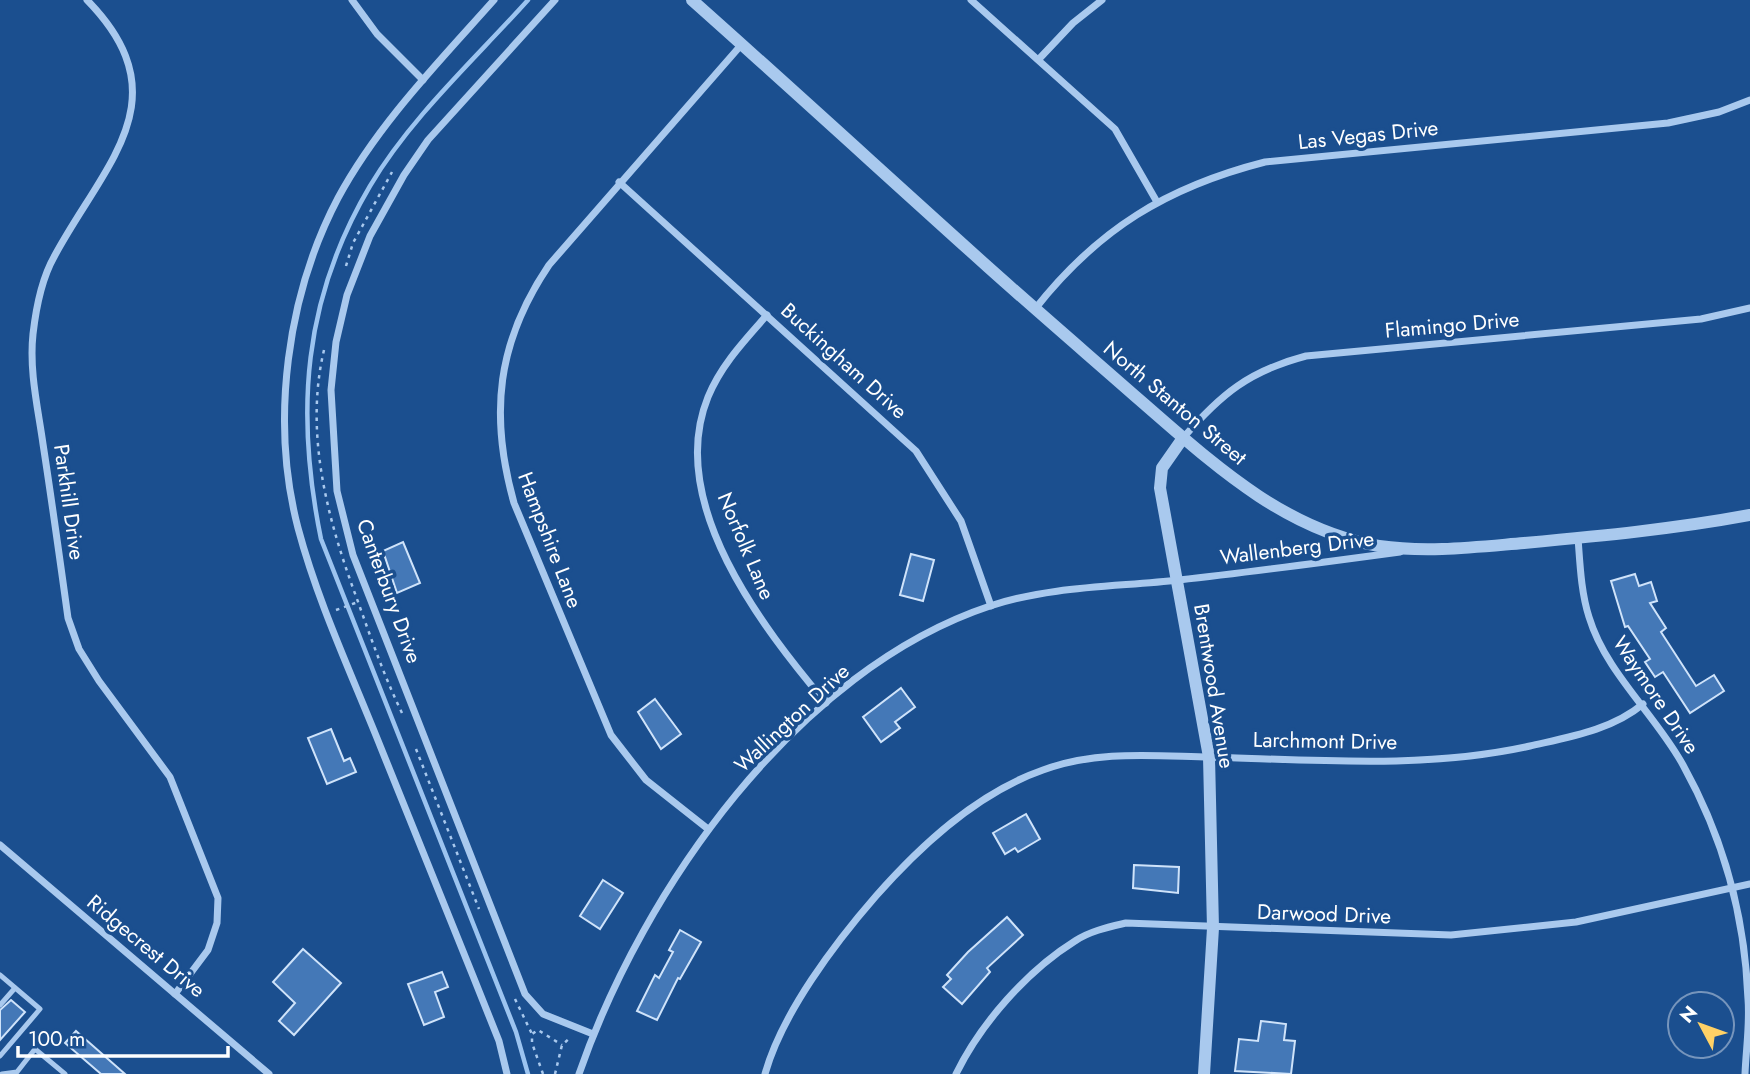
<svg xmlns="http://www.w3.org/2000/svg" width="1750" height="1074" font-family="Jost,sans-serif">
<rect width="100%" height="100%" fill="#1b4f8f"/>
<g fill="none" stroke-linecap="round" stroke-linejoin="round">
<path stroke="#9cc4f0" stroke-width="4.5" d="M528 0C475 59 411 117 370 186 303 299 295 412 321 539L516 1032 528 1074"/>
</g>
<g fill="#4478b7" stroke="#cfe3fa" stroke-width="2">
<path d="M403 542 420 583 397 593 383 551Z"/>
<path d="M911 554 934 560 923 601 900 595Z"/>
<path d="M1635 574 1639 586 1651 582 1657 601 1650 603 1666 628 1661 632 1696 686 1714 675 1724 691 1690 713 1663 672 1655 677 1645 662 1650 659 1628 626 1625 627 1611 581Z"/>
<path d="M901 688 915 707 895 722 900 728 881 742 863 717Z"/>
<path d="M655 699 681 734 661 749 638 712Z"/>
<path d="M331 729 344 761 350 758 356 772 327 784 308 738Z"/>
<path d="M1026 814 1040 839 1018 852 1015 848 1005 854 993 833Z"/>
<path d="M1134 865 1179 867 1178 893 1133 888Z"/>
<path d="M603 880 623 893 600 929 580 916Z"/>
<path d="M1007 917 1023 935 987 968 990 972 962 1004 943 987 951 979 947 975 968 952Z"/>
<path d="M680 930 701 942 680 979 678 978 657 1020 637 1011 655 975 659 978 673 952 669 950Z"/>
<path d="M303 949 341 983 294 1035 279 1021 295 1003 273 982Z"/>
<path d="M442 972 448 987 435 992 444 1017 424 1025 408 984Z"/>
<path d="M11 1000 25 1012 0 1040V1010Z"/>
<path d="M1261 1021 1286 1024 1284 1040 1295 1041 1291 1074 1235 1071 1239 1039 1258 1041Z"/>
<path d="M76 1031 125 1074H101L65 1043Z"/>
</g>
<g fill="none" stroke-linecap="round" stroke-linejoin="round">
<g stroke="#a9c9ee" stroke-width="2.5" stroke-dasharray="3.5 5" stroke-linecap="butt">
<path d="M346 266 353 243 392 172"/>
<path d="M324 350C304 434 328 521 357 599 371 638 384 676 402 713"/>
<path d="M336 610 358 602"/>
<path d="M416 749 479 909"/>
<path d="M515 999 532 1034"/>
<path d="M543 1074 532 1043V1034L538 1030 562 1045"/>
<path d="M555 1074 562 1045 571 1037"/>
</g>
<g stroke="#a9c9ee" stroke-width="5">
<path d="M0 975 40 1009 0 1056"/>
<path d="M0 1005 15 988"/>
<path d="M2 1074 17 1072 35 1049 65 1074"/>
</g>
<g stroke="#a9c9ee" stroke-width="7">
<path d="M87 0C184 99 103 165 54 257 41 280 36 308 33 334 29 371 38 408 43 444 52 502 60 560 68 618L79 649 99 681 170 777 218 898 217 923 208 950 175 994"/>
<path d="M352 0 377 34 423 80"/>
<path d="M494 0C438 63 378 124 338 198 287 295 270 421 298 528 318 603 352 675 381 748 420 845 460 943 499 1041L507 1074"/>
<path d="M555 0 428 140 404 175 370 236 347 295 336 342 331 390 337 491 353 555 525 994 543 1014 593 1034"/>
<path d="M971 0 1115 129 1157 202"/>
<path d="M1039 59 1073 23 1102 0"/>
<path d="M619 182 916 451 961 521 991 606"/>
<path d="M1035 309C1098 229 1167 187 1265 162L1668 123 1719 112 1750 100"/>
<path d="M767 315C745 340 721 365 708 397 665 503 763 628 826 703"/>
<path d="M1183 438C1221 394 1249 371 1306 356L1701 319 1750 308"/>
<path d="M1578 538C1580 564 1581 592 1589 617 1606 673 1655 714 1683 765 1723 837 1745 917 1748 999 1750 1024 1746 1049 1745 1074"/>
<path d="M708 829 646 780 611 735 514 503C489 414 497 342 549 265L742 44"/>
<path d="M0 845 269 1074"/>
<path d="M579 1074C643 889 797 670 990 606 1050 586 1116 587 1179 580 1252 572 1326 562 1400 552"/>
<path d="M765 1074C782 1013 835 943 876 896 921 845 977 793 1043 770 1097 750 1153 756 1210 757 1316 760 1427 769 1530 746 1569 737 1612 730 1643 704"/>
<path d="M956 1074C981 1023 1027 971 1075 941 1090 931 1109 927 1126 923L1451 935 1576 922 1750 884"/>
</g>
<g stroke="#a9c9ee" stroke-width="12">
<path d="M692 0C791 88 889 178 988 267 1036 310 1086 353 1135 396 1207 458 1281 530 1379 546 1427 553 1476 547 1524 543 1600 536 1675 529 1750 515"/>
<path d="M1183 438 1162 468 1160 488 1209 757 1213 928 1204 1074"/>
</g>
</g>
<g text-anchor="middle" stroke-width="7" stroke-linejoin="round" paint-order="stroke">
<g font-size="21" fill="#fff" stroke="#1b4f8f">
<text transform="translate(1368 135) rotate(-6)" y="7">Las Vegas Drive</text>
<text transform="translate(1452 325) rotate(-5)" y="7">Flamingo Drive</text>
<text transform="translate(844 361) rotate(42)" y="7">Buckingham Drive</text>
<text transform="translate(1175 403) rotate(40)" y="7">North Stanton Street</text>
<text transform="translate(69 502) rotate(82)" y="7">Parkhill Drive</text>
<text transform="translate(550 540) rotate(69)" y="7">Hampshire Lane</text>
<text transform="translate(746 546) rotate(67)" y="7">Norfolk Lane</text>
<text transform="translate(1297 548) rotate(-7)" y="7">Wallenberg Drive</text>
<text transform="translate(389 591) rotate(70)" y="7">Canterbury Drive</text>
<text transform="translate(1214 686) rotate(81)" y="7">Brentwood Avenue</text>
<text transform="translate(1656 695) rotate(56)" y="7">Waymore Drive</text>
<text transform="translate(792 718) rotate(-43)" y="7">Wallington Drive</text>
<text transform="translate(1325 741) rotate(1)" y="7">Larchmont Drive</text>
<text transform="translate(1324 914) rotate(2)" y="7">Darwood Drive</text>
<text transform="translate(146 946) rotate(40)" y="7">Ridgecrest Drive</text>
</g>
</g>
<g transform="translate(1701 1025) rotate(311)"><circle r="33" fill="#1b4f8f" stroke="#7695bc" stroke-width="2"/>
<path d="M0-5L12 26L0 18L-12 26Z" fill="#ffd166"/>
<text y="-10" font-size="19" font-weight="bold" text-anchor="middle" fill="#ffffff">N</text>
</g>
<path d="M18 1046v10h210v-10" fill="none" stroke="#ffffff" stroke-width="3.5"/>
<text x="28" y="1046" font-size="21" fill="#ffffff" stroke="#1b4f8f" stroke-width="5" paint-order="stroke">100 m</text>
</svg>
